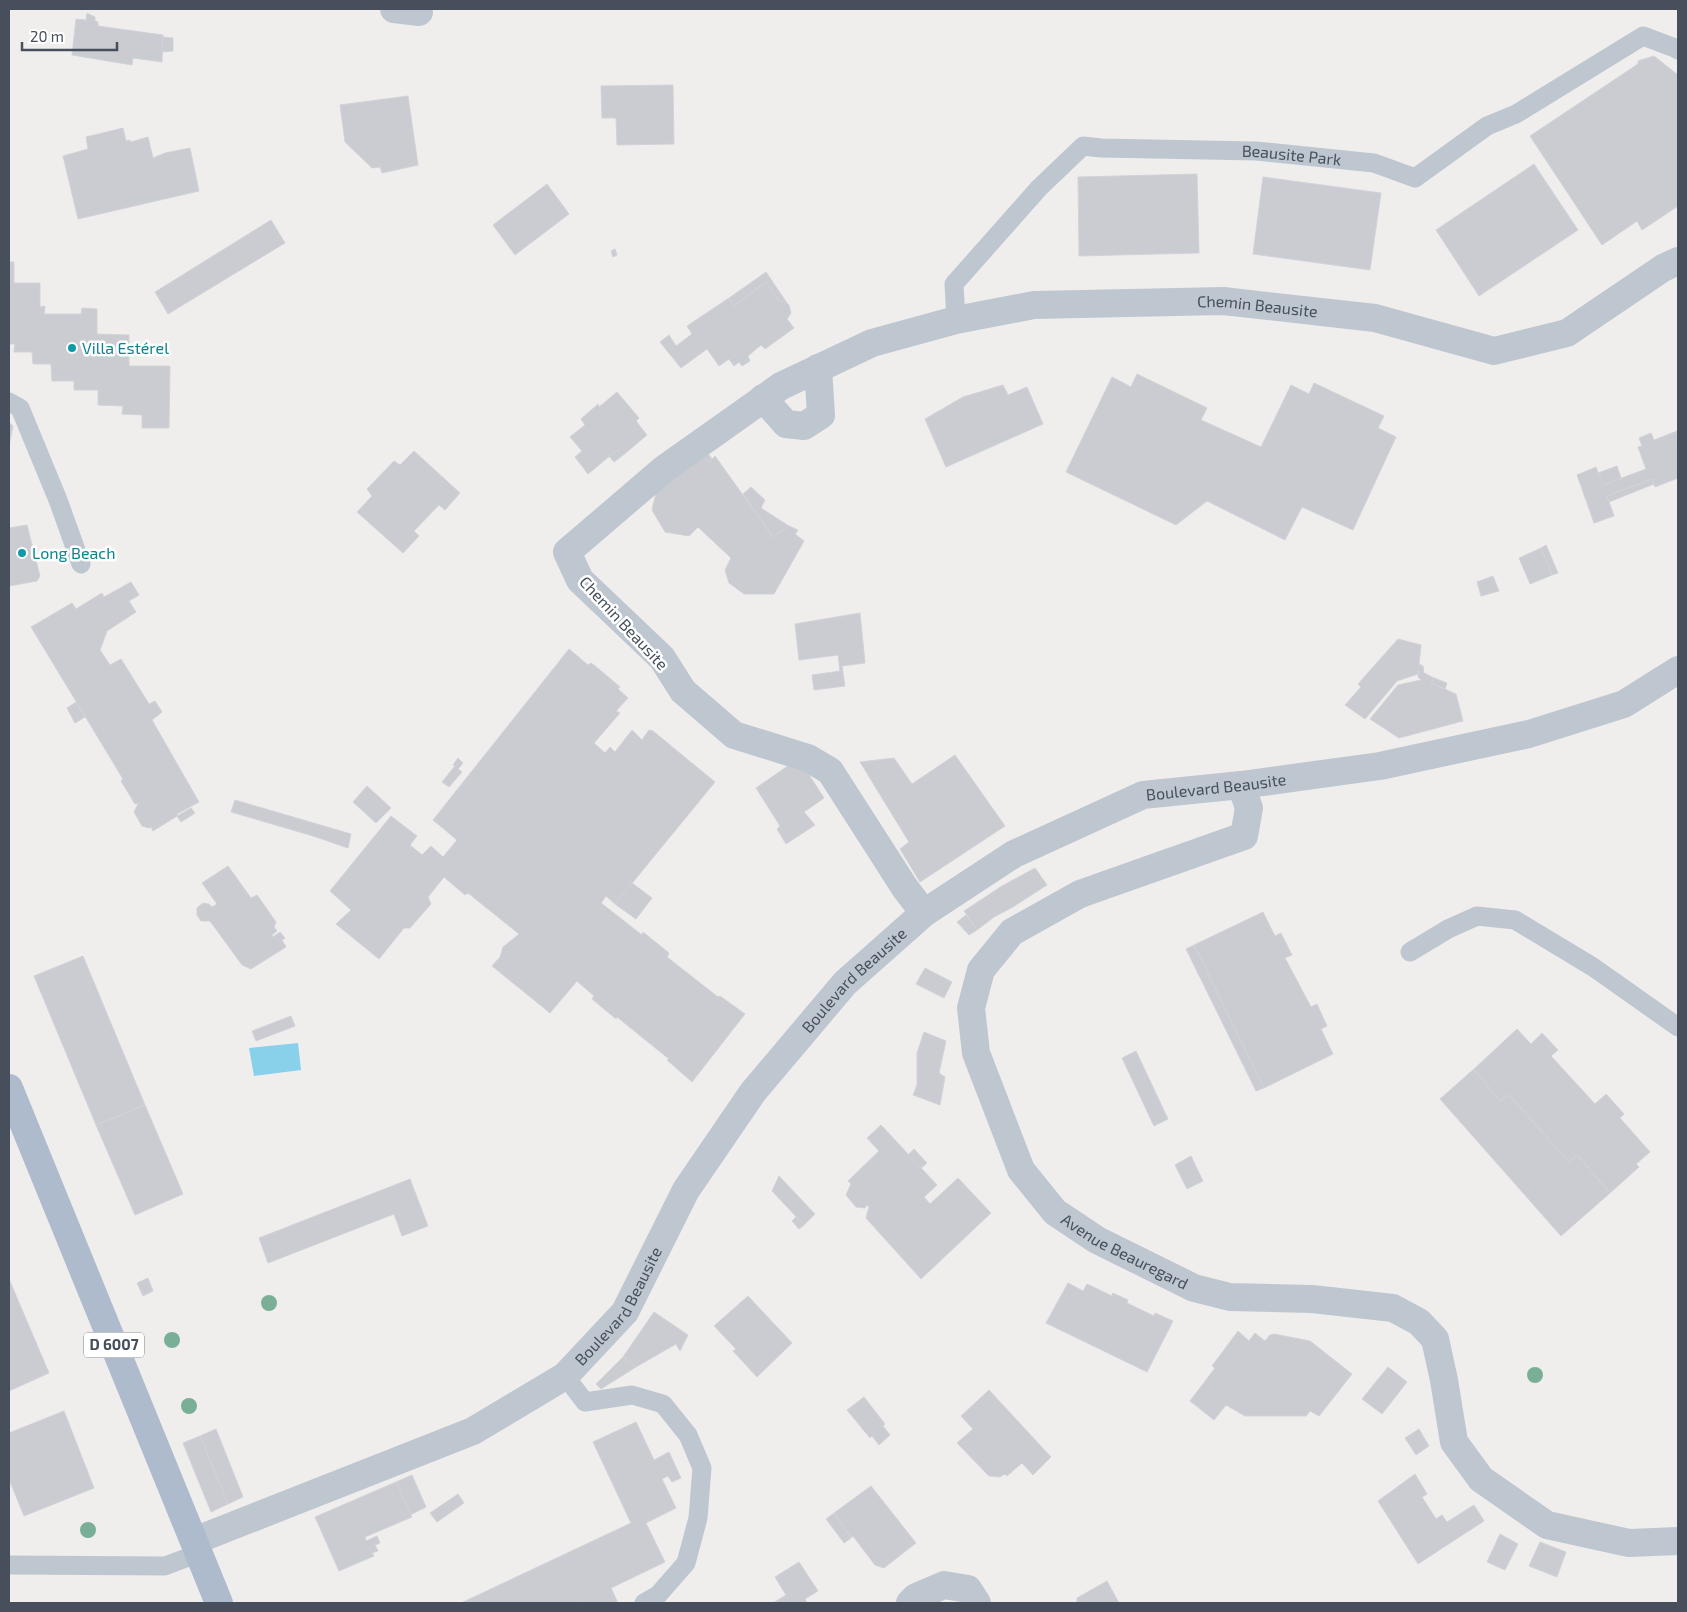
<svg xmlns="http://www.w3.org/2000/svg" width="1687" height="1612" font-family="'Exo 2',sans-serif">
<rect width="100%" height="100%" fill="#f0eeed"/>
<path fill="#89d0eb" d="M298 1043 301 1070 254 1076 249 1048Z"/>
<g fill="#caccd2" stroke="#d2d3d9">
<path d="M87 13 95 17V21L98 22V26L163 35 162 62 133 58 132 65 72 55 76 19 86 20Z"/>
<path d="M163 37 173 38V51L162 52Z"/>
<path d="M1654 56 1678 75V206L1642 230 1637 221 1602 245 1530 136 1638 64V61Z"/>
<path d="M673 85 674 144 617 145 616 118H602L601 86Z"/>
<path d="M408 96 418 165 382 173 380 167 372 168 345 142 340 105Z"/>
<path d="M123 128 126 141 130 140 131 142 148 137 153 158 165 153 190 148 199 191 78 219 63 156 88 149 86 137Z"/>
<path d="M1534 164 1578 230 1479 296 1436 230Z"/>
<path d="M1197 174 1199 253 1079 256 1078 177Z"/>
<path d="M1263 177 1381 193 1370 270 1253 254Z"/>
<path d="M547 184 569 214 515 255 493 225Z"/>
<path d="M271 220 285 243 168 314 155 292Z"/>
<path d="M615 249 617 255 613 257 611 251Z"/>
<path d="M9 262H14V283H40V307L45 306 44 314H81L82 308 97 309V334L129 335V366H170L169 428H142V415L122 414 123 406 98 405V390H74V381H52L51 364H33L32 352H14L15 344H9Z"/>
<path d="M766 272 787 303 779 301 766 282 734 306 729 298Z"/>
<path d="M766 282 779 301H785L789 305 791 313 787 319 794 328 765 349 761 345 748 356 750 361 742 366 739 362 734 366 729 359 719 366 707 349 681 368 660 342 669 335 676 346 692 334 687 326 729 298 734 306Z"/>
<path d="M1137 374 1207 408 1201 420 1261 447 1291 385 1309 394 1314 383 1384 416 1378 428 1396 437 1353 530 1302 507 1285 540 1207 501 1176 525 1066 472 1112 377 1131 387Z"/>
<path d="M1003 385 1008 395 1027 387 1043 424 946 467 925 419 963 397Z"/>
<path d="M617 392 639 418 636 421 647 435 622 456 617 450 588 474 575 457 582 451 570 437 585 425 581 419 598 404 599 407Z"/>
<path d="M9 422 13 426 9 446Z"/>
<path d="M1677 431 1678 478 1655 487 1652 479 1607 496 1614 516 1594 523 1577 475 1596 467 1603 485 1646 469 1638 447 1642 446 1639 438 1651 433 1654 440Z"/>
<path d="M703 447 712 459 708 463 699 451Z"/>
<path d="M617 450 622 456 614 462 609 456Z"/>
<path d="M414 451 460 493 445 510 439 505 414 531 419 536 403 553 357 512 372 496 367 489 394 461 400 465Z"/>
<path d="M699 451 708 463 715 456 773 537 789 526 798 530 795 534 804 541 774 594H744L729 583 725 570 731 558 698 527 689 536 665 532 652 510 658 484Z"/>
<path d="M1617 466 1621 478 1603 485 1598 473Z"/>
<path d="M1652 479 1654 484 1609 502 1607 496Z"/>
<path d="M751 487 765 500 761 508 789 526 773 537 743 494Z"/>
<path d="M27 525 40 576 37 581 9 586V528Z"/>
<path d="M1546 545 1558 573 1552 575 1541 548Z"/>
<path d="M1541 548 1552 575 1530 584 1519 558Z"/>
<path d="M1493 576 1499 591 1481 596 1477 582Z"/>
<path d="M131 582 139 595 129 601 136 612 107 631 100 650 110 665 121 659 149 704 155 701 162 712 152 720 199 802 177 814V816L153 831 151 827 149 828 142 826 134 812 138 804V803L135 804 121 781 123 779 31 627 72 603 76 609 102 593 104 597Z"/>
<path d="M860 613 865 663 842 666 845 686 814 690 812 675 840 671 838 655 799 660 795 624Z"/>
<path d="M1398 639 1421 645 1418 674 1397 681 1365 719 1345 705 1361 687 1358 684Z"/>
<path d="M569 649 588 665 591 663 594 665 620 687 618 689 628 698 616 711 620 713 594 743 605 753 610 747 615 752 632 730 642 740 649 730 653 731 715 782 615 904 606 896 601 903 642 935 643 932 669 953 667 957 718 997 720 996 745 1014 692 1082 667 1060 669 1059 617 1017 616 1019 592 999 594 996 577 981 550 1013 492 966 500 957 503 947 519 934 468 893 465 895 444 877 428 897 431 904 410 928H404L379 959 336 924 351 910 330 891 391 816 417 836 410 845 422 855 431 846 443 857 457 840 433 820Z"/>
<path d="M1419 664 1423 666 1424 673 1434 678 1431 683 1456 694 1463 721 1399 738 1370 719 1398 685 1421 680 1418 677Z"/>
<path d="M1434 678 1447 683 1445 689 1431 683Z"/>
<path d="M76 702 85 717 75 723 67 708Z"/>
<path d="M955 755 1005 826 920 882 900 849 909 842 860 762 894 758 912 784Z"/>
<path d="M458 758 463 763 458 769 462 772 449 787 442 782 455 766 453 765Z"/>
<path d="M792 763 804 767 824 798 804 812 815 825 786 844 777 829 780 826 756 788Z"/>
<path d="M367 786 391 808 376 823 353 802Z"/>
<path d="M235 800 351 834 348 848 313 836 231 812Z"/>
<path d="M191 808 195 813 181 822 177 816Z"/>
<path d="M228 866 251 898 257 895 276 922 274 927 277 931 272 935 273 937 280 932 285 938 282 940 286 947 251 969 242 965 210 921H201L197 915V908L203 903 209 904 212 907 217 904 202 883Z"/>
<path d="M1035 868 1047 885 1013 907 994 917 977 930 964 911 1002 886Z"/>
<path d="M632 883 652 898 636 919 615 904Z"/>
<path d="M1263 912 1275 936 1281 933 1292 955 1285 958 1311 1007 1317 1004 1327 1026 1321 1029 1333 1054 1264 1088 1194 945Z"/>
<path d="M966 915 977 930 969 935 957 922Z"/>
<path d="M1194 945 1264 1088 1256 1091 1186 949Z"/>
<path d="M83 956 145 1105 96 1125 34 976Z"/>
<path d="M925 968 952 982 944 998 916 984Z"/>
<path d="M291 1016 295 1026 256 1041 252 1031Z"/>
<path d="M1517 1029 1531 1044 1542 1033 1558 1050 1551 1056 1595 1104 1606 1094 1624 1114 1620 1118 1650 1152 1636 1164 1639 1167 1610 1193 1577 1155 1569 1162 1509 1095 1500 1101 1474 1069Z"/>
<path d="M924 1032 946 1041 939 1073 945 1077 940 1105 913 1095 917 1085V1053Z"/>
<path d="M1136 1051 1168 1119 1154 1126 1122 1058Z"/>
<path d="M1474 1069 1500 1101 1509 1095 1569 1162 1577 1155 1610 1193 1561 1236 1440 1099Z"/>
<path d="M145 1105 183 1194 135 1215 96 1125Z"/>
<path d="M881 1125 937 1185 924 1197 930 1204 958 1178 991 1213 921 1279 866 1218 869 1207 867 1205 865 1208 856 1207 846 1195 851 1184 848 1181 879 1151 867 1138Z"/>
<path d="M914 1149 927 1163 921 1168 908 1155Z"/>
<path d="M1191 1156 1203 1181 1187 1189 1175 1165Z"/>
<path d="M779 1176 815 1214 804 1225 772 1191Z"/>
<path d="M410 1179 428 1226 402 1236 394 1214 268 1263 259 1238Z"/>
<path d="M796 1217 804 1225 799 1229 792 1221Z"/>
<path d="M148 1278 153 1291 143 1296 137 1283Z"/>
<path d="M9 1279 49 1373 9 1391Z"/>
<path d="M1068 1283 1083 1291 1087 1284 1112 1296 1113 1293 1128 1300 1127 1303 1154 1316 1155 1313 1173 1321 1147 1372 1046 1323Z"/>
<path d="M748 1296 792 1343 757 1377 733 1351 736 1349 714 1326Z"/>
<path d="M654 1312 688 1335 680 1351 676 1344 636 1367 623 1357Z"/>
<path d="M1238 1331 1249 1341 1255 1333 1265 1341 1270 1335 1274 1334 1310 1341 1352 1374 1319 1416 1310 1411 1306 1416H1245L1226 1405 1214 1420 1190 1401 1215 1368 1212 1366Z"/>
<path d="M623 1357 636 1367 601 1389 596 1384Z"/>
<path d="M1388 1367 1407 1382 1382 1414 1362 1399Z"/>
<path d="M989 1390 1051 1457 1033 1475 1022 1463 1007 1476 1005 1474 1000 1477 989 1476 957 1443 973 1429 961 1416Z"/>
<path d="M864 1397 885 1424 883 1426 890 1435 879 1445 872 1436 870 1438 847 1410Z"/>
<path d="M64 1411 94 1488 24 1516 9 1479V1433Z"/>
<path d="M636 1422 654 1460 669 1452 681 1478 672 1482 668 1476 662 1479 676 1508 646 1523 665 1562 611 1588 618 1603H578V1602L575 1603H461L631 1523 593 1442Z"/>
<path d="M216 1429 243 1497 228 1504 200 1436Z"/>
<path d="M1419 1429 1429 1446 1416 1455 1405 1438Z"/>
<path d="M200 1436 228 1504 211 1512 183 1443Z"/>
<path d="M1415 1474 1427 1494 1422 1497 1436 1519 1442 1515 1447 1522 1474 1505 1484 1521 1418 1564 1378 1501Z"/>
<path d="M412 1475 426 1507 410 1515 396 1482Z"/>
<path d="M396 1482 412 1517 365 1537 366 1541 377 1536 380 1543 375 1545 378 1551 372 1553 374 1556 339 1571 315 1517Z"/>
<path d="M871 1486 916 1543 884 1568 875 1565 853 1536 851 1538 834 1513Z"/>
<path d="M458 1494 464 1503 437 1522 430 1513Z"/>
<path d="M834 1513 851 1538 844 1543 826 1519Z"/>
<path d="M1500 1534 1518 1544 1505 1570 1487 1562Z"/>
<path d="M1540 1542 1566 1552 1557 1577 1529 1566Z"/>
<path d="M799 1562 818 1591 805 1599 807 1603H773L786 1595 775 1577Z"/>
<path d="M1107 1581 1119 1603H1077V1598Z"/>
</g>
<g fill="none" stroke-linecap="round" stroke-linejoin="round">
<g stroke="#bec7d0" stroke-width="19">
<path id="s1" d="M956 320 954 284 1039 188 1083 146 1101 148 1256 151 1374 163 1415 178 1487 126 1516 114 1643 36 1675 48 1678 50"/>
<path d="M9 402 20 408 58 500 81 564"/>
<path d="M1410 952 1448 929 1477 916 1515 920 1593 967 1678 1027"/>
<path d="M565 1376 585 1402 632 1395 663 1404 688 1435 702 1468 698 1518 686 1563 658 1595 644 1603"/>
<path d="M9 1565 165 1566 199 1553"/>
</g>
<g stroke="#bec7d0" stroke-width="28">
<path d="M394 9 419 12"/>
<path d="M763 398 786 424 804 426 821 415 818 368"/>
<path id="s2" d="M1241 785 1249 808 1244 836 1080 894 1012 932 981 970 971 1008 976 1053 1021 1170 1055 1212 1097 1240 1194 1288 1230 1297 1312 1299 1393 1308 1419 1322 1435 1339 1444 1380 1454 1442 1481 1479 1547 1525 1629 1543 1678 1541"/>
<path id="s3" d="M924 913 905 888 830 771 808 758 734 735 683 691 662 658 580 580 567 552 664 469 781 386 872 343 956 320 1034 305 1223 301 1375 318 1494 351 1567 333 1663 268 1678 261"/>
<path id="s4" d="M194 1541 473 1431 565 1376 625 1312 686 1190 753 1092 845 983 924 913 1014 854 1143 795 1241 785 1380 766 1529 734 1624 704 1678 670"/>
<path d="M910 1603 916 1597 944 1585 968 1589 977 1603"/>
</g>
<path stroke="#adbbcd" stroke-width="28" d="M9 1088 219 1603"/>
</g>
<g fill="#79af97">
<circle cx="269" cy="1303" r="8"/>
<circle cx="172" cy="1340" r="8"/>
<circle cx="1535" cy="1375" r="8"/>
<circle cx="189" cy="1406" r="8"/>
<circle cx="88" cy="1530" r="8"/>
</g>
<g fill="#0f9aa8" stroke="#fff" stroke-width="2">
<circle cx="72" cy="348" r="5"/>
<circle cx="22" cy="553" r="5"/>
</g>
<g text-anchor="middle" stroke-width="5" stroke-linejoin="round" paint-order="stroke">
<rect fill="#fff" stroke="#7e848c" stroke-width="1" x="84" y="1332.5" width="60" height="25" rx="4"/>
<g font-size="15" font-weight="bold" fill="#464f5b">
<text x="114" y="1350">D 6007</text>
</g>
<g font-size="16" fill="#464f5b" stroke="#fff">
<text dy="6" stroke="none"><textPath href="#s1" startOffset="434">Beausite Park</textPath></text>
<text dy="6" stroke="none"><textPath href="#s3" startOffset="1286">Chemin Beausite</textPath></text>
<text transform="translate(624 623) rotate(47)" y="6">Chemin Beausite</text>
<text dy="6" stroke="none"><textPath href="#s4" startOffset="1321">Boulevard Beausite</textPath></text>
<text dy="6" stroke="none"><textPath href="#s4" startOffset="901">Boulevard Beausite</textPath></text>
<text dy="6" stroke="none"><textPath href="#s2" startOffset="698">Avenue Beauregard</textPath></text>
<text dy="6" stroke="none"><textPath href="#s4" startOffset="496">Boulevard Beausite</textPath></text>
</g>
<g font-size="16" fill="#0d838f" stroke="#fff" text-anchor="start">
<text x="82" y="354">Villa Estérel</text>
<text x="32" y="559">Long Beach</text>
</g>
</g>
<rect width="1687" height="1612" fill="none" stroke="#464f5b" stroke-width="20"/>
<path d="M22 42v8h95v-8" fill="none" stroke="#464f5b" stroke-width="2.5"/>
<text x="30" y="42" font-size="15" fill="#464f5b" stroke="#ffffff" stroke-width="4" paint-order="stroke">20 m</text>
</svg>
